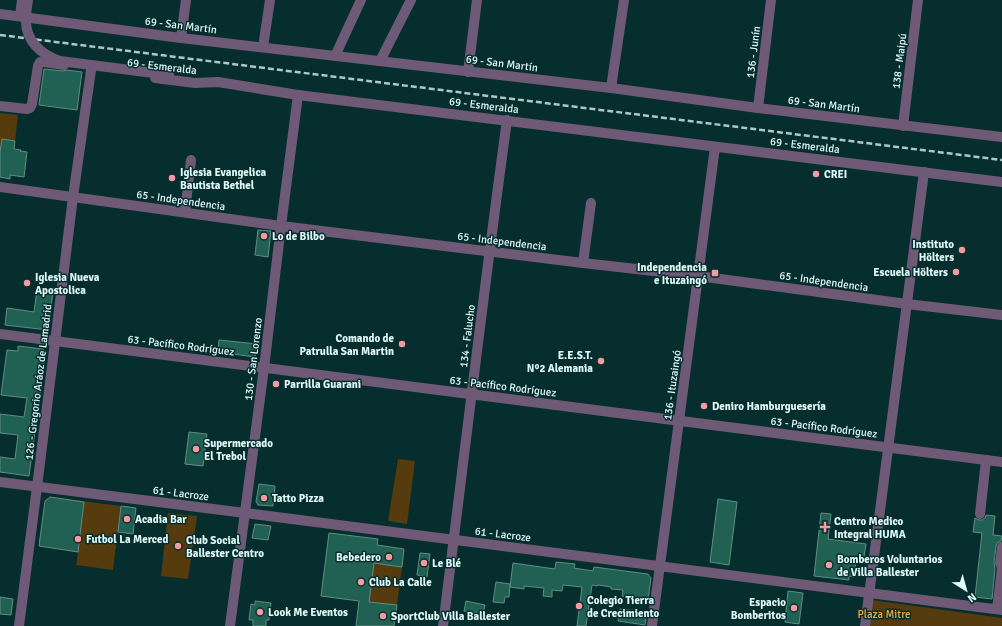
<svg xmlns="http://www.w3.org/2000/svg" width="1002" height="626" font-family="Signika,sans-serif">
<rect width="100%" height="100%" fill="#072e2e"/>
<g fill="#563b0e">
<path d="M0 113 18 115 15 141 2 139 0 152Z"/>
<path d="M398 459 415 461 407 524 388 521Z"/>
<path d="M50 497 121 506 113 570 76 565 78 552 39 546 45 501Z"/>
<path d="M168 513 197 516 188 579 161 576Z"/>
<path d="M329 533 378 539 375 563 402 567 397 605 321 596Z"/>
<path d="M872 600 1002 618V626H868Z"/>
</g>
<g fill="#216153" stroke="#608d81">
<path d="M44 69 63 71 67 70 82 72 77 110 39 105Z"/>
<path d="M2 139 15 141 14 149 21 150 20 151 27 152 24 177 10 175V179L0 177V152Z"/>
<path d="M258 230 271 231 268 257 255 255Z"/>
<path d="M37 290 53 292 48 330 5 325 7 308 34 312Z"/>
<path d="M219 340 257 344 255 357 218 352Z"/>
<path d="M18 346 43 349 45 352 43 370 39 369 36 387H41L29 476 0 472V457L15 459 18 435 0 433V414L24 417 27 398 1 395 7 350 18 351Z"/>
<path d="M189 432 207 434 203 466 185 464Z"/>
<path d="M259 484 275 486 273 506 258 505 256 502Z"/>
<path d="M50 497 84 502 78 552 39 546 45 501Z"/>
<path d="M718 499 737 502 729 565 710 562Z"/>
<path d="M121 506 136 508 133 534 118 532Z"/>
<path d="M821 513 831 514 828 539 866 544 863 563 856 562 854 577 849 576V580L814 576Z"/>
<path d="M986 515 995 516 993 535 1002 536 1001 541 997 543 996 546 994 562 995 569 992 599 975 597 982 533 973 532 975 518 979 520H982L985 518Z"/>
<path d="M255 524 271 526 268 540 252 538Z"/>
<path d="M329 533 378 539 377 545 404 549 402 567 374 563 369 602 397 605 394 626H356L359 601 321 596Z"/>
<path d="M420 553 430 554 427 577 417 575Z"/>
<path d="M556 562 575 564 574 568 593 571 594 567 648 574 651 578 648 600 622 596 623 590 611 589V587L598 585 597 586 592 585 586 626H577L582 587 563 585 562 591 552 590V597L543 596 544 588 524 586V589L510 587 513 563 555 569Z"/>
<path d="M496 582 510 584 509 597H505L504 603 493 602Z"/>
<path d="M788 591 803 593 799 624 785 622Z"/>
<path d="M0 597 13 599 11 615 0 614Z"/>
<path d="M255 601 271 603 269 620H266V626H253V620H249L251 604 255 605Z"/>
<path d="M466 601 485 605 483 614 464 611Z"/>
<path d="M620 609 647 612 645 625 618 621Z"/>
</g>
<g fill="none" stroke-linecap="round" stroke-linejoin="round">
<g stroke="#6e5a77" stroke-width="10">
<path d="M0 14 181 38 611 88 758 108 1002 137"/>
<path d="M20 16 22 0"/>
<path d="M181 38 186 0"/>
<path d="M263 47 270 0"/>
<path d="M335 56 361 0"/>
<path d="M380 61 411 0"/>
<path d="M468 72 477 0"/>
<path d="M155 78 195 83 218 82 298 95 1002 182"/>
<path d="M611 88 624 0"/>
<path d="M0 106 27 109 30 108 32 104 38 66 40 62H44L64 65"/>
<path d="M758 108 771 0"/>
<path d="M903 126 918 0"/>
<path d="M0 187 281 226 583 263 698 276 907 304 1002 315"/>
<path d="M185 212 191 160"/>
<path d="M583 263 591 203"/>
<path d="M0 334 1002 462"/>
<path d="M0 482 245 513 1002 610"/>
<path d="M980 514 986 460"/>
<path d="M997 609 1002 568 1000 563 1002 547"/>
<path d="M19 626 37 487 73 197 91 70"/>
<path d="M230 626 264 368 281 226 298 95"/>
<path d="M443 626C464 457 484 288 507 120"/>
<path d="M652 626 715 147"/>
<path d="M865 626 924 172"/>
</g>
<path stroke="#acc8c8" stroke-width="2.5" stroke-dasharray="6 3" stroke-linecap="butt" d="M0 35 1002 160"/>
<path stroke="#6e5a77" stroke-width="10" d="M28 0C27 6 26 13 26 19 25 40 41 55 60 61L169 75"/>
</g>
<g fill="#f49aa0" stroke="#072e2e" stroke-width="1.5">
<circle cx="816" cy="174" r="4"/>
<circle cx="172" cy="178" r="4"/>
<circle cx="264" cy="236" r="4"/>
<circle cx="962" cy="250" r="4"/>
<circle cx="956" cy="272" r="4"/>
<rect x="711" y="269" width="8" height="8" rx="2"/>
<circle cx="27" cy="283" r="4"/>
<circle cx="402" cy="344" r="4"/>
<circle cx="601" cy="361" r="4"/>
<circle cx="276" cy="384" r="4"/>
<circle cx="704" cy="406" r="4"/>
<circle cx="196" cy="449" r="4"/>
<circle cx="264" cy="498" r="4"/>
<circle cx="127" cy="519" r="4"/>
<path d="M823 521h4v4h4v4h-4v4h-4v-4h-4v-4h4z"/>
<circle cx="78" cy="539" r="4"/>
<circle cx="178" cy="546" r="4"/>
<circle cx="389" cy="557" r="4"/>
<circle cx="424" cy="563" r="4"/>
<circle cx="829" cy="565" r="4"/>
<circle cx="361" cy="582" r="4"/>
<circle cx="579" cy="606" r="4"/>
<circle cx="794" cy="608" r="4"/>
<circle cx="260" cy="612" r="4"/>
<circle cx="383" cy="616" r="4"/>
</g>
<g text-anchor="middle" stroke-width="3" stroke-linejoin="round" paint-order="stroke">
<g font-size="11" fill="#e0f9f9" stroke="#072e2e">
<text transform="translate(181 25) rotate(7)" y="4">69 - San Martín</text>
<text transform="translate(753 52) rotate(-83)" y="4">136 - Junín</text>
<text transform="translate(899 61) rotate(-83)" y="4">138 - Maipú</text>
<text transform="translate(502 63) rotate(7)" y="4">69 - San Martín</text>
<text transform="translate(162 66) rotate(7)" y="4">69 - Esmeralda</text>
<text transform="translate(824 104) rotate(7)" y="4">69 - San Martín</text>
<text transform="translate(484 105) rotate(7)" y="4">69 - Esmeralda</text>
<text transform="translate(805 145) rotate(7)" y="4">69 - Esmeralda</text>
<text transform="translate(181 200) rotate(8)" y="4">65 - Independencia</text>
<text transform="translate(502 241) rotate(7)" y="4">65 - Independencia</text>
<text transform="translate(824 281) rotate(8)" y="4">65 - Independencia</text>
<text transform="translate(467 336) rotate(-83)" y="4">134 - Falucho</text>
<text transform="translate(181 345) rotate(7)" y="4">63 - Pacífico Rodríguez</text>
<text transform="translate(253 359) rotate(-83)" y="4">130 - San Lorenzo</text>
<text transform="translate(38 382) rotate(-83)" y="4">126 - Gregorio Aráoz de Lamadrid</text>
<text transform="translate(672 385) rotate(-82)" y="4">136 - Ituzaingó</text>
<text transform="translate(503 386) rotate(7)" y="4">63 - Pacífico Rodríguez</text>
<text transform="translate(824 427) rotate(7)" y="4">63 - Pacífico Rodríguez</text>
<text transform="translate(181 493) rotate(7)" y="4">61 - Lacroze</text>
<text transform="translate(503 534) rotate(7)" y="4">61 - Lacroze</text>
</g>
<g font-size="11" font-weight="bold" fill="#e0f9f9" stroke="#072e2e" text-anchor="start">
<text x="180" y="176">Iglesia Evangelica<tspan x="180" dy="13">Bautista Bethel</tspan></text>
<text x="824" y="178">CREI</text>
<text x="272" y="240">Lo de Bilbo</text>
<text x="954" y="248" text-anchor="end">Instituto<tspan x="954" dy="13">Hölters</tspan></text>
<text x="707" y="271" text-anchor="end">Independencia<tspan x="707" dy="13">e Ituzaingó</tspan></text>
<text x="948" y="276" text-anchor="end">Escuela Hölters</text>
<text x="35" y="281">Iglesia Nueva<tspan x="35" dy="13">Apostolica</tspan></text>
<text x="394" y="342" text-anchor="end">Comando de<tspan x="394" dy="13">Patrulla San Martin</tspan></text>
<text x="593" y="359" text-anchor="end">E.E.S.T.<tspan x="593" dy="13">Nº2 Alemania</tspan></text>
<text x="284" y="388">Parrilla Guarani</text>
<text x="712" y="410">Deniro Hamburguesería</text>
<text x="204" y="447">Supermercado<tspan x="204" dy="13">El Trebol</tspan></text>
<text x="272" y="502">Tatto Pizza</text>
<text x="135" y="523">Acadia Bar</text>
<text x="834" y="525">Centro Medico<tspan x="834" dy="13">Integral HUMA</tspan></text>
<text x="86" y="543">Futbol La Merced</text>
<text x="186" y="544">Club Social<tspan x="186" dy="13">Ballester Centro</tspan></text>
<text x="381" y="561" text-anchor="end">Bebedero</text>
<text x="837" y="563">Bomberos Voluntarios<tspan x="837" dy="13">de Villa Ballester</tspan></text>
<text x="432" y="567">Le Blé</text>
<text x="369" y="586">Club La Calle</text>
<text x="587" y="604">Colegio Tierra<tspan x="587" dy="13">de Crecimiento</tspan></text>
<text x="786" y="606" text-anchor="end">Espacio<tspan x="786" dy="13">Bomberitos</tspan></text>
<text x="268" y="616">Look Me Eventos</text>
<text x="391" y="620">SportClub Villa Ballester</text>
</g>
<g font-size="11" fill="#f4b041" stroke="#072e2e">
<text x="884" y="618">Plaza Mitre</text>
</g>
</g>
<g transform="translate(966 590) rotate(143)" stroke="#072e2e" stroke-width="3" paint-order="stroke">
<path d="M0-3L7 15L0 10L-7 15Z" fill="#e0f9f9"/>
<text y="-6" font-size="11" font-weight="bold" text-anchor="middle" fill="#e0f9f9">N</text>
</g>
</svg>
